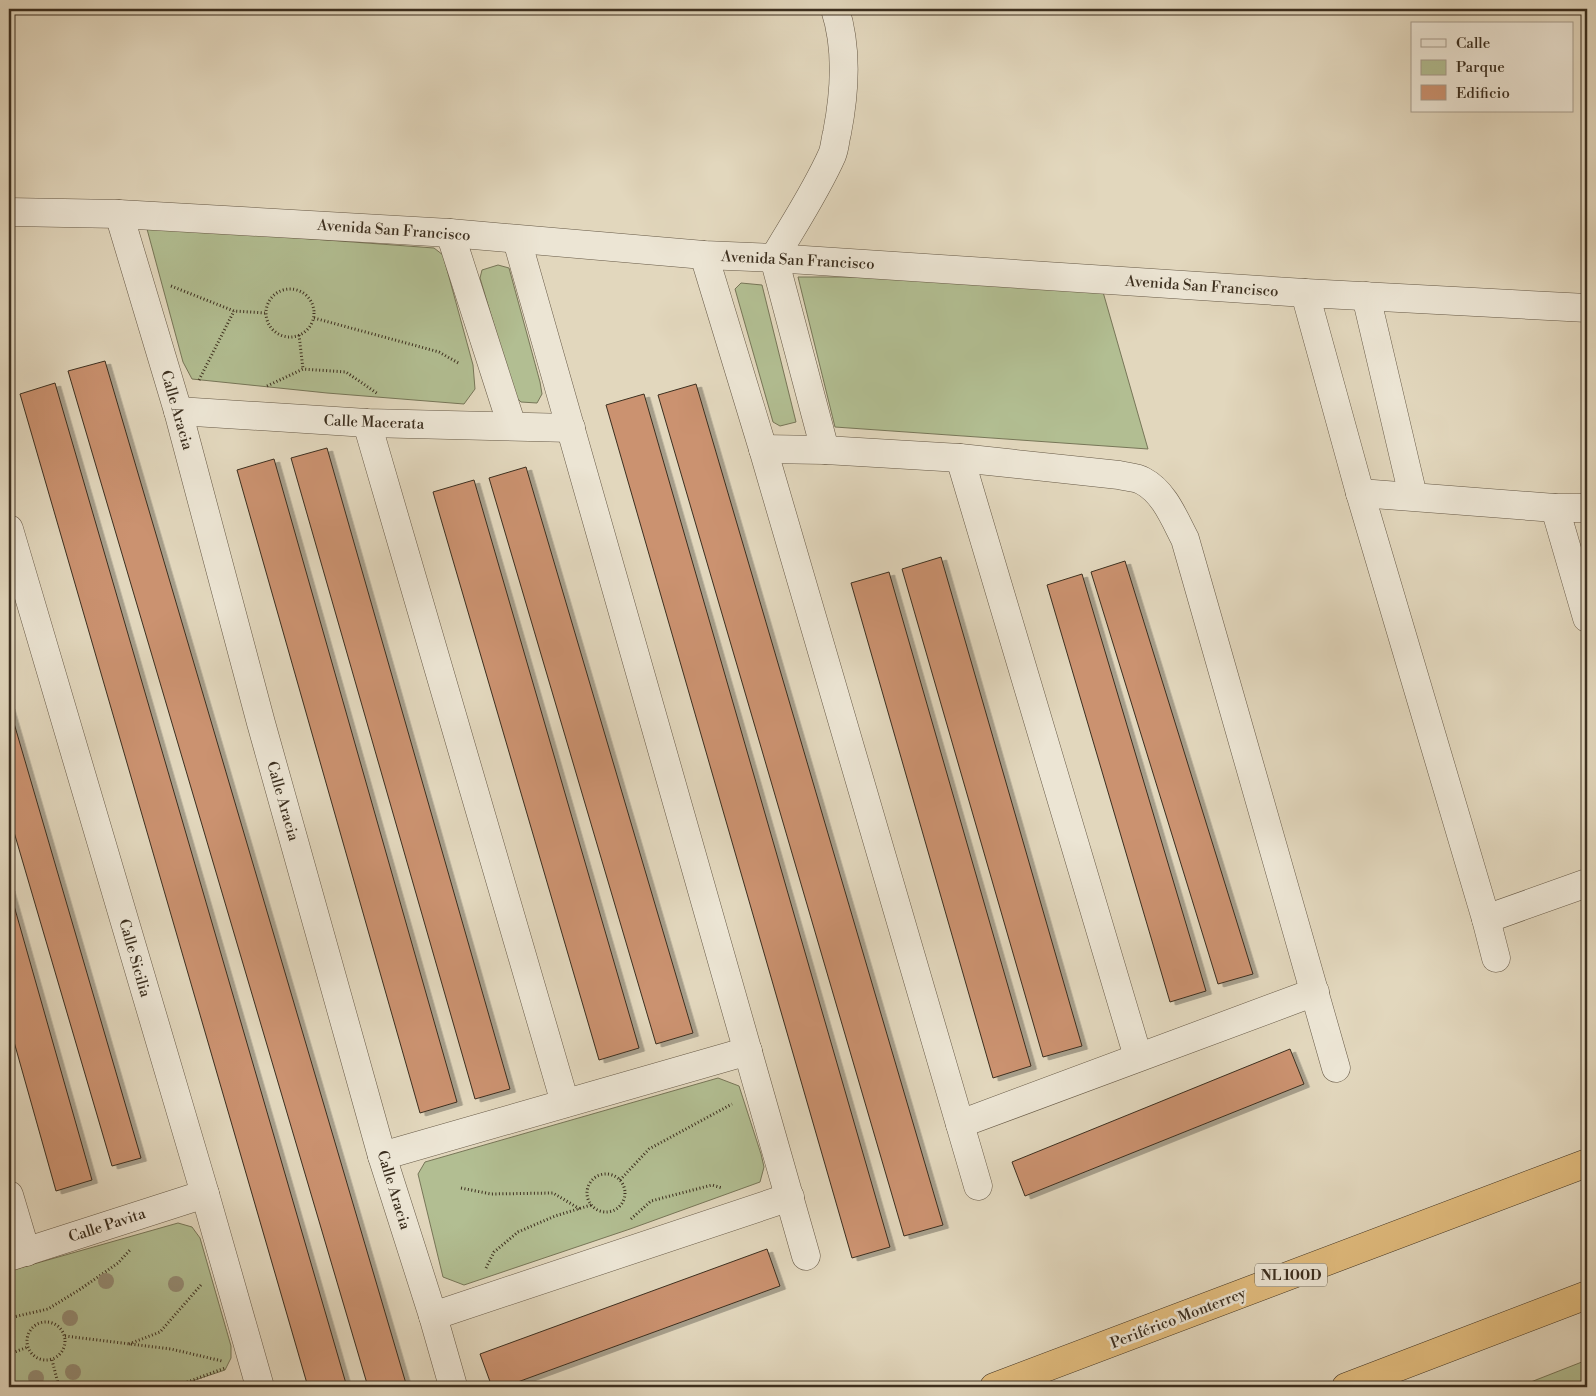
<svg xmlns="http://www.w3.org/2000/svg" width="1596" height="1396" font-family="'Libre Bodoni',serif">
<defs>
<filter id="shadow"><feDropShadow dx="5.5" dy="3" stdDeviation="0" flood-color="#0004"/></filter>
</defs>
<rect width="100%" height="100%" fill="#e2d7bd"/>
<filter id="stains"><feTurbulence type="fractalNoise" baseFrequency=".004" numOctaves="4"/><feColorMatrix values="0 0 0 0 .2 0 0 0 0 .09 0 0 0 0 .02 0 0 0 .5 -.17"/></filter>
<radialGradient id="worn" r=".72"><stop offset=".6" stop-color="#630" stop-opacity="0"/><stop offset="1" stop-color="#630" stop-opacity=".3"/></radialGradient>
<g fill="#b2be92" stroke="#777658">
<path d="M147 229 217 232 434 248 443 255 473 365 475 389 464 404 327 393 192 379 183 362Z"/>
<path d="M498 265 509 268 540 382 542 394 537 403 521 402 515 396 480 278 482 270Z"/>
<path d="M798 277H858L1103 292 1148 449 835 427Z"/>
<path d="M741 283 762 285 796 422 780 426 773 422 735 289Z"/>
<path d="M718 1078 739 1086 761 1154 764 1167 760 1182 630 1229 464 1285 443 1277 418 1174 425 1162Z"/>
<path d="M178 1223 192 1227 200 1238 231 1346V1358L225 1370 174 1387H9V1271Z"/>
<path d="M1587 1360V1387H1518Z"/>
</g>
<g fill="#cb9270" stroke="#3c2f1f" filter="url(#shadow)">
<path d="M105 361 407 1387H368L68 371Z"/>
<path d="M55 383 347 1387H308L20 394Z"/>
<path d="M696 384 943 1225 904 1236 658 395Z"/>
<path d="M644 394 890 1247 852 1258 606 405Z"/>
<path d="M327 448 510 1089 475 1099 291 458Z"/>
<path d="M274 459 457 1102 420 1113 237 470Z"/>
<path d="M526 467 693 1033 656 1044 489 478Z"/>
<path d="M474 480 639 1048 599 1060 433 492Z"/>
<path d="M941 557 1082 1046 1043 1057 902 569Z"/>
<path d="M1125 561 1253 974 1218 984 1091 572Z"/>
<path d="M889 572 1031 1066 993 1078 851 583Z"/>
<path d="M1082 574 1206 991 1170 1002 1047 585Z"/>
<path d="M9 706 141 1158 112 1166 9 815Z"/>
<path d="M9 888 92 1180 56 1191 9 1024Z"/>
<path d="M1290 1049 1304 1084 1025 1196 1012 1162Z"/>
<path d="M767 1249 780 1286 504 1387H492L480 1354Z"/>
</g>
<g fill="none" stroke-linecap="round" stroke-linejoin="round">
<defs>
<g id="minor">
<path d="M9 212 119 214 450 233 704 255 774 258 1305 293 1587 308"/>
<path d="M119 214 178 411 261 723 382 1156 433 1316 453 1386"/>
<path d="M450 233 512 426"/>
<path d="M517 240 806 1256"/>
<path d="M704 255 763 449 978 1186"/>
<path d="M1305 293 1360 493 1486 919 1496 958"/>
<path d="M1366 296 1413 496"/>
<path d="M178 411 367 423 571 428"/>
<path d="M367 423 565 1103"/>
<path d="M763 449 825 450 960 458 1119 475C1126 477 1136 477 1143 481 1164 492 1174 518 1185 539L1336 1068"/>
<path d="M825 450 774 258C794 224 816 191 832 155 835 148 835 140 837 133 845 92 848 49 835 9"/>
<path d="M960 458 1138 1057"/>
<path d="M1360 493 1555 508H1587"/>
<path d="M1555 508 1587 618"/>
<path d="M9 529 205 1194 260 1387"/>
<path d="M1486 919 1587 883"/>
<path d="M960 1124 1315 992"/>
<path d="M382 1156 748 1051"/>
<path d="M9 1195 26 1252"/>
<path d="M9 1257 205 1194"/>
<path d="M433 1316 790 1197"/>
</g>
<g id="highway">
<path d="M994 1387 1587 1163"/>
<path d="M1346 1387 1587 1295"/>
</g>
</defs>
<use href="#minor" stroke="#665946" stroke-width="29"/>
<use href="#highway" stroke="#3c2f1f" stroke-width="29"/>
<g stroke="#3c2f1f" stroke-width="3" stroke-dasharray="1 2.5" stroke-linecap="butt">
<path d="M171 286 234 311 265 313"/>
<circle cx="290" cy="313" r="24"/>
<path d="M314 318 439 352 460 364"/>
<path d="M299 335 303 369"/>
<path d="M199 380 234 311"/>
<path d="M267 386 303 369 346 372 378 394"/>
<circle cx="606" cy="1193" r="19"/>
<path d="M620 1180 649 1149 732 1104"/>
<path d="M461 1188 491 1194 553 1193 580 1209"/>
<path d="M631 1219 651 1201 712 1185 722 1188"/>
<path d="M486 1268 494 1252 518 1232 555 1216 591 1205"/>
<path d="M9 1318 48 1309 79 1290 118 1263 130 1250"/>
<circle cx="46" cy="1341" r="19"/>
<path d="M65 1336 171 1349 222 1361"/>
<path d="M129 1344 160 1332 201 1285"/>
<path d="M9 1354 28 1347"/>
<path d="M52 1360 59 1387"/>
<path d="M174 1387 225 1368"/>
</g>
<use href="#minor" stroke="#ece5d4" stroke-width="28"/>
<use href="#highway" stroke="#e1bc7e" stroke-width="28"/>
</g>
<g fill="#948b73">
<circle cx="106" cy="1281" r="8"/>
<circle cx="176" cy="1284" r="8"/>
<circle cx="70" cy="1318" r="8"/>
<circle cx="73" cy="1372" r="8"/>
<circle cx="36" cy="1378" r="8"/>
</g>
<g text-anchor="middle" stroke-width="5" stroke-linejoin="round" paint-order="stroke">
<rect fill="#ece5d4" stroke="#716655" stroke-width="1" x="1255" y="1263.5" width="72" height="23" rx="4"/>
<g font-size="14" font-weight="bold" fill="#3c2f1f">
<text x="1291" y="1280">NL 100D</text>
</g>
<g font-size="15" fill="#3c2f1f" stroke="#ece5d4">
<text transform="translate(394 230) rotate(4)" y="5">Avenida San Francisco</text>
<text transform="translate(798 260) rotate(3)" y="5">Avenida San Francisco</text>
<text transform="translate(1202 286) rotate(4)" y="5">Avenida San Francisco</text>
<text transform="translate(177 410) rotate(74)" y="5">Calle Aracia</text>
<text transform="translate(374 422) rotate(2)" y="5">Calle Macerata</text>
<text transform="translate(283 801) rotate(74)" y="5">Calle Aracia</text>
<text transform="translate(135 958) rotate(74)" y="5">Calle Sicilia</text>
<text transform="translate(394 1190) rotate(73)" y="5">Calle Aracia</text>
<text transform="translate(107 1225) rotate(-18)" y="5">Calle Pavita</text>
<text transform="translate(1178 1318) rotate(-21)" y="5">Periférico Monterrey</text>
</g>
</g>
<rect width="1596" height="1396" fill="none" stroke="#e2d7bd" stroke-width="30"/>
<rect x="10" y="10" width="1576" height="1376" fill="none" stroke="#3c2f1f" stroke-width="2.5"/>
<rect x="15" y="15" width="1566" height="1366" fill="none" stroke="#3c2f1f"/>
<rect x="1411" y="22" width="162" height="90" fill="#ece5d4" stroke="#a69c8c"/>
<rect x="1421" y="39" width="25" height="8" fill="#ece5d4" stroke="#a69c8c"/>
<text x="1456" y="48" font-size="15" fill="#3c2f1f">Calle</text>
<rect x="1421" y="60" width="25" height="15" fill="#b2be92" stroke="#a69c8c"/>
<text x="1456" y="72" font-size="15" fill="#3c2f1f">Parque</text>
<rect x="1421" y="85" width="25" height="15" fill="#cb9270" stroke="#a69c8c"/>
<text x="1456" y="98" font-size="15" fill="#3c2f1f">Edificio</text>
<rect width="100%" height="100%" filter="url(#stains)"/>
<rect width="100%" height="100%" fill="url(#worn)"/>
</svg>
